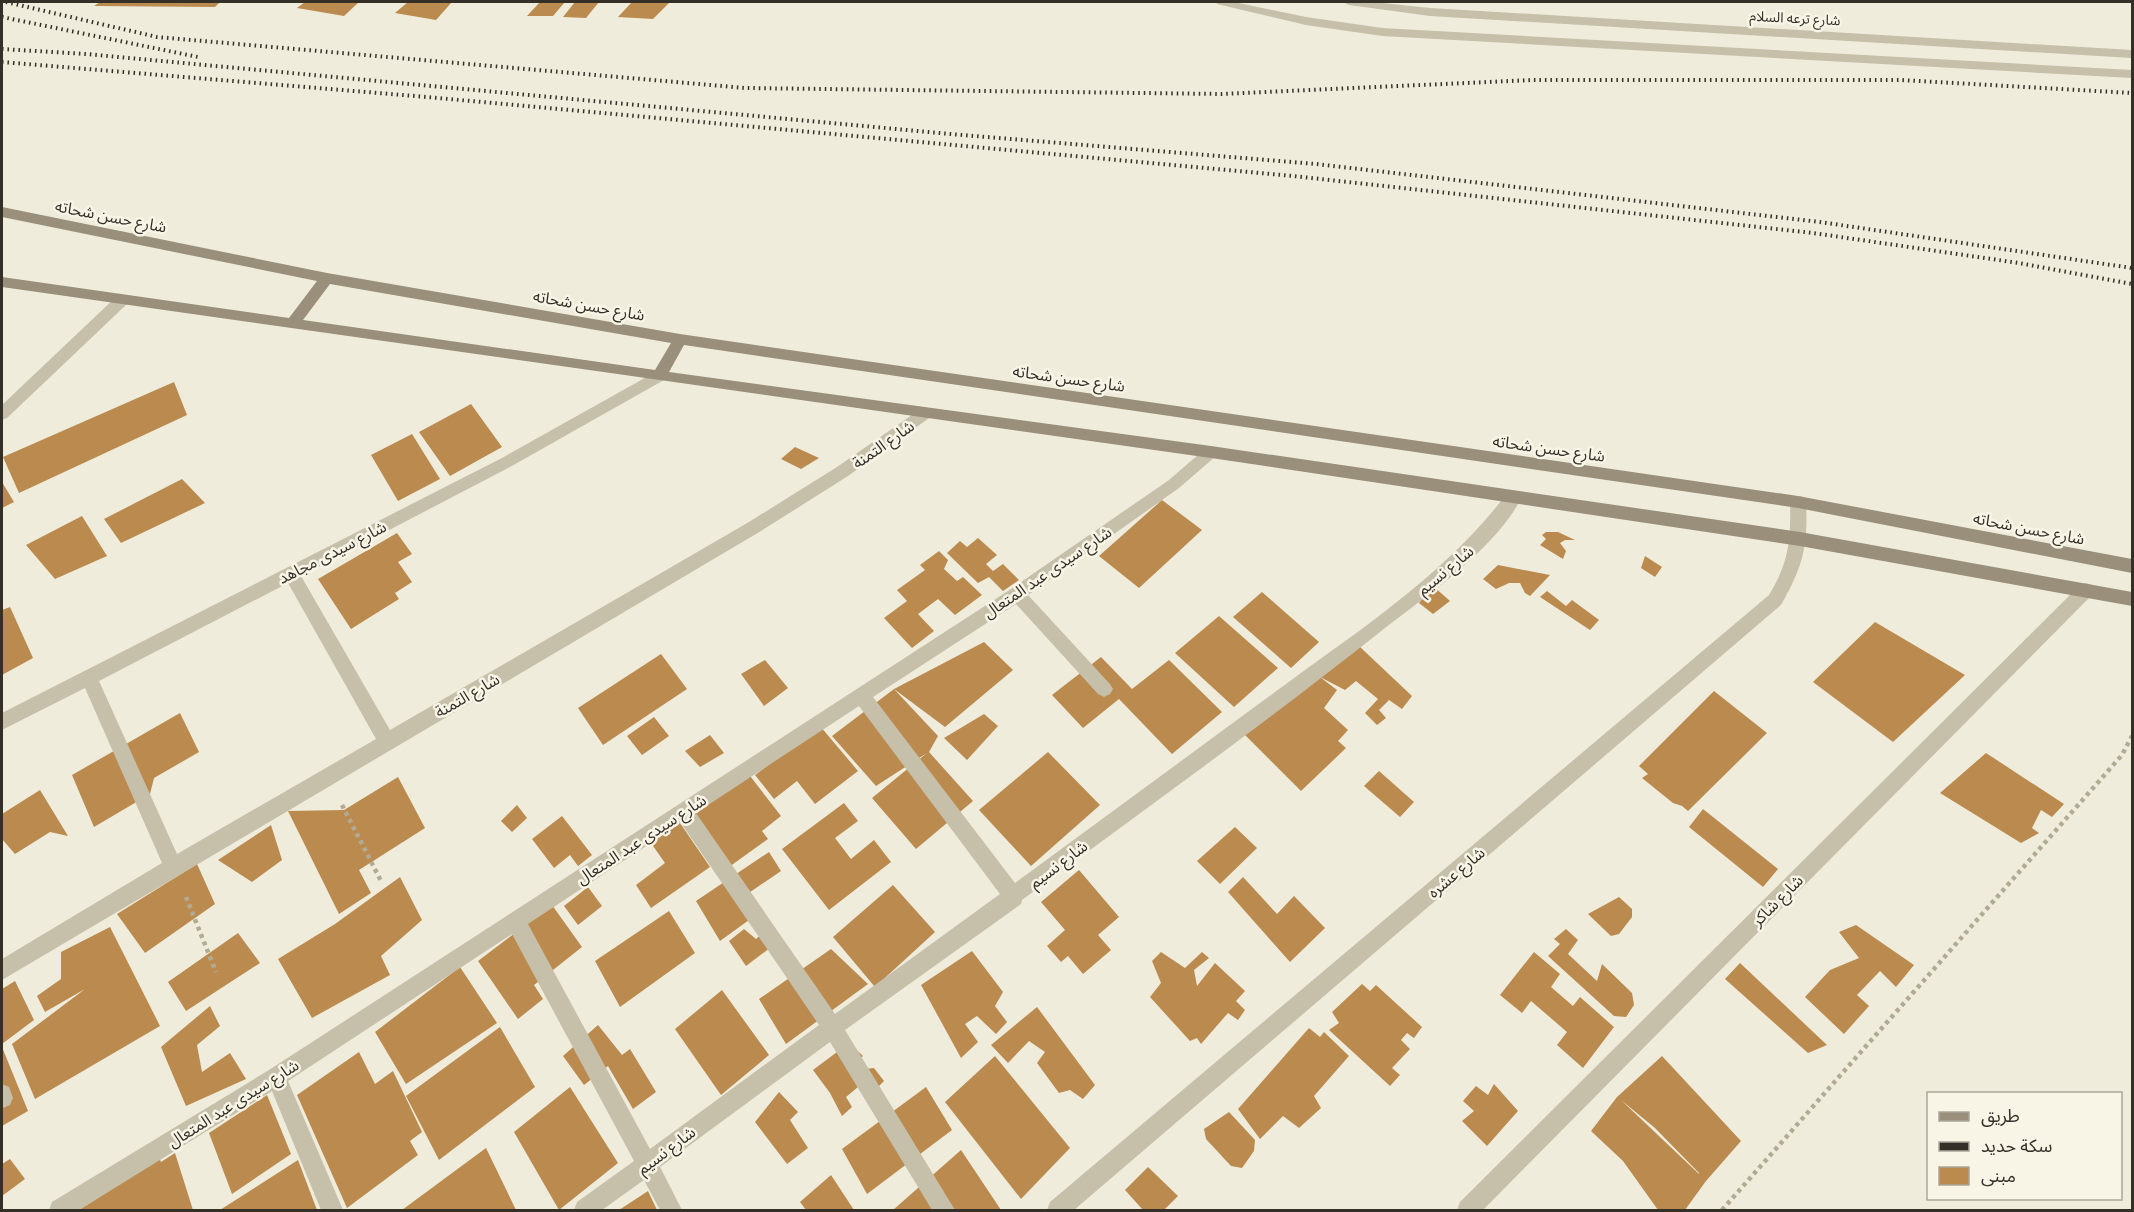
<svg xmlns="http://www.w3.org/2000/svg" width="2134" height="1212" font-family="'Roboto Condensed','Noto Sans Arabic',sans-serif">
<rect width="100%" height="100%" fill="#efecdc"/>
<g fill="#bb8a4e" fill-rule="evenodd">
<path d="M100 2H220L215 7 94 6Z"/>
<path d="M305 2H359L344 16 297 8Z"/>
<path d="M408 2H452L436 20 395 13Z"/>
<path d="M540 2H565L553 16H527Z"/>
<path d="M575 2H599L586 18 563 17Z"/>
<path d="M632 2H670L653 19 618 17Z"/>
<path d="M174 382 187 415 19 493 3 457Z"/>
<path d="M471 404 502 447 450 476 419 432Z"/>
<path d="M412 434 440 479 398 501 371 455Z"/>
<path d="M795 447 819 458 801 469 781 459Z"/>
<path d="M182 479 205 503 121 543 104 519Z"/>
<path d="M2 482 14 502 2 508Z"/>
<path d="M1162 500 1202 530 1139 588 1099 556Z"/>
<path d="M82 516 107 556 55 579 26 545Z"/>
<path d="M1546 532H1558L1575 540H1565L1560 543 1566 551 1563 559 1540 545 1546 539 1542 535Z"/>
<path d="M397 533 412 554 398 562 412 582 395 593 399 599 351 629 318 579Z"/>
<path d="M978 538 997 555 986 564 993 571 1003 564 1019 580 1003 591 989 577 978 583 947 553 960 541 967 547Z"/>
<path d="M939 551 948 560 944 569 957 581 963 577 982 595 955 615 938 599 918 614 934 631 912 648 884 618 907 601 897 590 925 570 920 565Z"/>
<path d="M1645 556 1662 567 1655 577 1641 568Z"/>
<path d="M1498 565 1550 575 1530 596 1525 593 1520 583H1509L1496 589 1483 579Z"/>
<path d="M1433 586 1450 601 1433 614 1419 603Z"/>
<path d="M1547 591 1566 606 1572 600 1599 620 1590 630 1540 597Z"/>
<path d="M1262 592 1319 642 1291 668 1233 617Z"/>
<path d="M10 607 33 658 2 675V610Z"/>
<path d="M1219 616 1278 668 1234 707 1175 653Z"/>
<path d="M1875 622 1965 675 1893 742 1813 682Z"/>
<path d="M984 642 1013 670 945 727 894 689 938 736 929 752 973 801 916 849 872 798 927 753 876 786 832 736 894 689Z"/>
<path d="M1359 646 1412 696 1402 709 1389 700 1379 710 1386 718 1377 725 1365 713 1378 699 1356 681 1345 690 1320 677Z"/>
<path d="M661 654 687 689 603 745 578 708Z"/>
<path d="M1101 657 1132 689 1169 660 1222 712 1172 754 1119 699 1083 728 1052 695Z"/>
<path d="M765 660 788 688 764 706 741 674Z"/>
<path d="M1320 677 1337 690 1324 708 1348 730 1338 741 1346 748 1301 791 1245 735Z"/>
<path d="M1714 691 1767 733 1688 811 1682 806 1673 803 1642 778 1648 774 1639 766Z"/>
<path d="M180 713 199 752 154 778 150 794 94 827 72 775Z"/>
<path d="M984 714 998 726 967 760 944 738Z"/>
<path d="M654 717 669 736 642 755 627 736Z"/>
<path d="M820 726 858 771 815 804 797 781 774 799 755 775Z"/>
<path d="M710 735 724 753 700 767 685 751Z"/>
<path d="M1048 752 1100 805 1031 866 979 810Z"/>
<path d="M1986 753 2064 804 2052 817 2041 810 2032 828 2039 833 2021 843 1940 793Z"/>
<path d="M1379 771 1414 802 1400 817 1364 786Z"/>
<path d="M747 772 781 816 762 831 768 839 729 867 691 812Z"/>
<path d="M398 777 425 828 359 870 371 893 339 914 288 811 344 810Z"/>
<path d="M40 790 68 836 50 832 15 854 2 839V814Z"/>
<path d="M844 803 858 821 835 838 851 859 874 840 891 862 829 910 782 849Z"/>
<path d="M517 805 527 818 512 832 501 821Z"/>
<path d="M1703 809 1778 869 1763 887 1689 827Z"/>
<path d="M562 816 592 855 578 866 570 855 554 868 532 839Z"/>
<path d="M680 823 710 867 651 908 636 885 665 863 651 843Z"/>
<path d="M271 825 282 860 252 882 218 860Z"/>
<path d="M1235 827 1257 848 1220 884 1197 861Z"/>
<path d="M769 852 781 871 737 901 749 920 720 941 696 901Z"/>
<path d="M197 864 215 904 145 953 117 914Z"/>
<path d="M1079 870 1119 917 1098 935 1111 950 1083 974 1068 956 1061 962 1047 946 1065 930 1041 902Z"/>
<path d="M400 877 422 920 381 956 390 975 312 1018 278 959 335 924Z"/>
<path d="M1243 877 1277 914 1294 896 1325 928 1290 962 1228 892Z"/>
<path d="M893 885 935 932 875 987 833 937Z"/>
<path d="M588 887 602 906 578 925 564 906Z"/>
<path d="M1619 897 1632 909V917L1619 934 1611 936 1588 914Z"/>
<path d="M552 905 582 947 534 985 543 999 518 1019 478 961Z"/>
<path d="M669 911 695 953 620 1007 595 961Z"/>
<path d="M1856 925 1914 965 1896 987 1880 971 1857 995 1869 1006 1844 1034 1805 997 1830 970 1859 958 1839 932Z"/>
<path d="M110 927 160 1026 35 1099 12 1044 85 989 45 1012 37 996 61 979V952Z"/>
<path d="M744 929 756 939 766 930 779 941 746 966 729 941Z"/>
<path d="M1566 929 1578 940 1568 954 1597 981 1602 964 1632 993 1634 1005 1626 1017 1614 1016 1548 956 1560 944 1554 939Z"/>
<path d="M238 933 260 963 186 1011 168 982Z"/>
<path d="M831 949 868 984 786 1044 759 999Z"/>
<path d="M972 951 1003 992 995 1006 1007 1022 996 1034 977 1016 965 1024 978 1042 961 1058 921 985Z"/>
<path d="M1161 952 1185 968 1202 952 1209 958 1194 970 1197 986 1215 963 1245 991 1236 1001 1245 1010 1238 1020 1228 1013 1201 1044 1197 1038 1190 1041 1150 997 1161 983 1152 961Z"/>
<path d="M1534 952 1560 974 1551 987 1573 1006 1580 997 1614 1027 1583 1068 1557 1045 1567 1032 1531 1001 1522 1013 1500 995Z"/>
<path d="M1740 963 1827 1045 1808 1053 1725 979Z"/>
<path d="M460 967 497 1023 406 1084 375 1032Z"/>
<path d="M15 981 34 1020 2 1044V989Z"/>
<path d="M1362 984 1370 991 1376 985 1422 1027 1414 1038 1407 1033 1401 1040 1410 1049 1392 1068 1400 1075 1390 1086 1329 1030 1339 1023 1332 1012Z"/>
<path d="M722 990 769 1055 721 1095 675 1029Z"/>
<path d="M210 1006 220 1026 197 1045 202 1072 230 1053 246 1079 186 1106 161 1047Z"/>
<path d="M1037 1007 1095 1085 1083 1099 1070 1090 1059 1093 1037 1063 1045 1052 1029 1041 1008 1063 991 1045Z"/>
<path d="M598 1025 622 1055 630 1049 656 1092 633 1109 608 1066 584 1085 563 1056Z"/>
<path d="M500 1027 535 1087 439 1160 406 1096Z"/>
<path d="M1309 1028 1320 1037 1324 1032 1349 1056 1314 1096 1321 1108 1299 1128 1283 1116 1260 1139 1238 1109Z"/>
<path d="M849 1043 863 1056 854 1063 864 1069 874 1068 884 1081 877 1088 870 1077 846 1097 852 1107 842 1116 830 1093 813 1070Z"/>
<path d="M2 1047 28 1111 2 1126Z"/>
<path d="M359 1052 375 1084 393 1071 422 1132 410 1141 418 1155 347 1208 297 1095Z"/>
<path d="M995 1056 1070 1148 1021 1199 945 1102Z"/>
<path d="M1662 1056 1741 1141 1706 1181 1685 1210H1658L1623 1161 1591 1131 1617 1097ZM1621 1100 1655 1128 1699 1173V1174Z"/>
<path d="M1494 1084 1518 1111 1487 1146 1462 1121 1474 1111 1463 1101 1476 1086 1488 1095Z"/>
<path d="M570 1087 618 1163 559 1210 514 1132Z"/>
<path d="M926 1087 952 1130 867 1194 842 1149Z"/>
<path d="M779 1092 798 1112 790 1120 808 1148 787 1164 755 1122Z"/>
<path d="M267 1095 291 1154 232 1194 209 1133Z"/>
<path d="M1229 1112 1255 1140 1254 1151 1242 1168 1231 1166 1206 1139 1204 1129Z"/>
<path d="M486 1148 516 1210H402Z"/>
<path d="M961 1150 1001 1210H893Z"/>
<path d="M175 1153 193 1210H79L142 1170 158 1155 161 1162Z"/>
<path d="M10 1159 25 1179 2 1196V1164Z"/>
<path d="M298 1160 317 1210H220Z"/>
<path d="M1148 1167 1178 1196 1164 1210H1143L1125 1190Z"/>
<path d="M831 1175 854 1210H806L800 1202Z"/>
<path d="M648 1191 657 1210H619Z"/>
</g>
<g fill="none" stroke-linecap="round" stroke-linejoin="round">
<g stroke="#b2aa93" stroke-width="4.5" stroke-dasharray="4 4" stroke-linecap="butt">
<path d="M342 805 381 881"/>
<path d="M186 897 216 972"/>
<path d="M1722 1210 2122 755 2132 736"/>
</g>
<g fill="#c6bfa9" fill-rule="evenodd">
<path d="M1216 2H1234L1306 17 1382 28 2132 70V78L1382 36 1306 25 1217 4Z"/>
<path d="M122 295 129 300 127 304 7 418 2 420V405L117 296Z"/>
</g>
<g fill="#c6bfa9" fill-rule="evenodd">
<path d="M1343 2H1373L1430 8 2132 50V58L1430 16 1349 5Z"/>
<path d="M659 370 664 372 666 376 664 380 510 467 301 576 390 730 749 522 837 467 922 408H932L934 412 932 416 848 476 761 531 2 980V959L162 863 85 688 2 730V713L500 459ZM288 583 376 739 177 854 99 681Z"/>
<path d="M1211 446 1216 448 1219 452 1216 456 1179 488 1028 595 1110 684 1113 689 1110 694 1104 697 1098 694 1016 604 873 697 1015 883C1105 817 1196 750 1286 684 1364 627 1449 571 1508 492L1514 491 1520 492 1522 497C1496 548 1429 594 1385 628 1267 722 1144 810 1022 900L1021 904 845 1030 955 1210H932L830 1042 660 1167 682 1210H660L644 1180 602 1210H574L577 1202 634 1161 512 934 288 1081 343 1210H321L272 1091 79 1210H49L52 1202 269 1070 1011 589 1169 480 1206 448ZM859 706 1000 894 835 1014 696 813ZM681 823 819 1025 650 1149 528 924Z"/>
<path d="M1798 496 1804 497 1806 502C1808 547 1803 566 1781 605L1074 1210H1047L1050 1202 1769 595C1789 562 1791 540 1790 502L1792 497Z"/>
<path d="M2086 583 2092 585 2094 590 2092 595 1483 1210H1457L1460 1202 2080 585Z"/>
<path d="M2 1084 9 1087 13 1098 10 1105 3 1108Z"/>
</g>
<path fill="#9a8f7a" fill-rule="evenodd" d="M2 207 327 273 680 334 1798 496 2132 559V573L1798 508 684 345 669 372 1211 446 1800 532 2132 592V606L1800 546 1211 458 2 287V277L289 318 317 281 2 217ZM330 284 671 343 655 370 303 320Z"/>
<g stroke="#343028" stroke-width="4" stroke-dasharray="1.5 4" stroke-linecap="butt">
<path d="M6 2 157 37 745 88 1222 94 1532 80H1901L2132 93"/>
<path d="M2 17 198 57"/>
<path d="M2 49 86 54 950 134 1316 164 1820 222 2132 268"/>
<path d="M2 62 427 97 1293 176 1813 233 2019 263 2132 284"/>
</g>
</g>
<g text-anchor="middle" stroke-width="5" stroke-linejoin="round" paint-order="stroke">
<g font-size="14" fill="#343028" stroke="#f8f5e7">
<text transform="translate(1795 18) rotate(3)" y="5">شارع ترعه السلام</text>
</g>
<g font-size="16" fill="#343028" stroke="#f8f5e7">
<text transform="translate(111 216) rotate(11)" y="6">شارع حسن شحاته</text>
<text transform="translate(589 305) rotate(10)" y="6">شارع حسن شحاته</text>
<text transform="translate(1069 378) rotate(8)" y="6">شارع حسن شحاته</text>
<text transform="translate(883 444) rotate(-35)" y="6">شارع التمنة</text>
<text transform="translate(1549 448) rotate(8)" y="6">شارع حسن شحاته</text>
<text transform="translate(2029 528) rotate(11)" y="6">شارع حسن شحاته</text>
<text transform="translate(332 552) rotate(-27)" y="6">شارع سيدى مجاهد</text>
<text transform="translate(1445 570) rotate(-40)" y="6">شارع نسيم</text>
<text transform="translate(1047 572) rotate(-34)" y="6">شارع سيدى عبد المتعال</text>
<text transform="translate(467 695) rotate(-30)" y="6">شارع التمنة</text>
<text transform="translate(641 839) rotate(-33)" y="6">شارع سيدى عبد المتعال</text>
<text transform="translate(1058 864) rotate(-37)" y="6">شارع نسيم</text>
<text transform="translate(1456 872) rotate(-40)" y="6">شارع عشره</text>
<text transform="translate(1777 900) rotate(-45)" y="6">شارع شاكر</text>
<text transform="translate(233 1103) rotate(-32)" y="6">شارع سيدى عبد المتعال</text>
<text transform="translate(666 1150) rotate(-37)" y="6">شارع نسيم</text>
</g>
</g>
<rect width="2134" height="1212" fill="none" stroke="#343028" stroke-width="6"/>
<rect x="1927" y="1092" width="195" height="108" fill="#f8f5e7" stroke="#aaa69b" stroke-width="1.5"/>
<rect x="1939" y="1112" width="30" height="9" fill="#9a8f7a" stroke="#aaa69b" stroke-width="1.5"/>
<text x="1981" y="1122" font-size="18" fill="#343028">طريق</text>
<rect x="1939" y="1142" width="30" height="9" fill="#343028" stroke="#aaa69b" stroke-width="1.5"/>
<text x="1981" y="1152" font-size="18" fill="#343028">سكة حديد</text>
<rect x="1939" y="1167" width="30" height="18" fill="#bb8a4e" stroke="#aaa69b" stroke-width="1.5"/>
<text x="1981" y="1182" font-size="18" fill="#343028">مبنى</text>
</svg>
